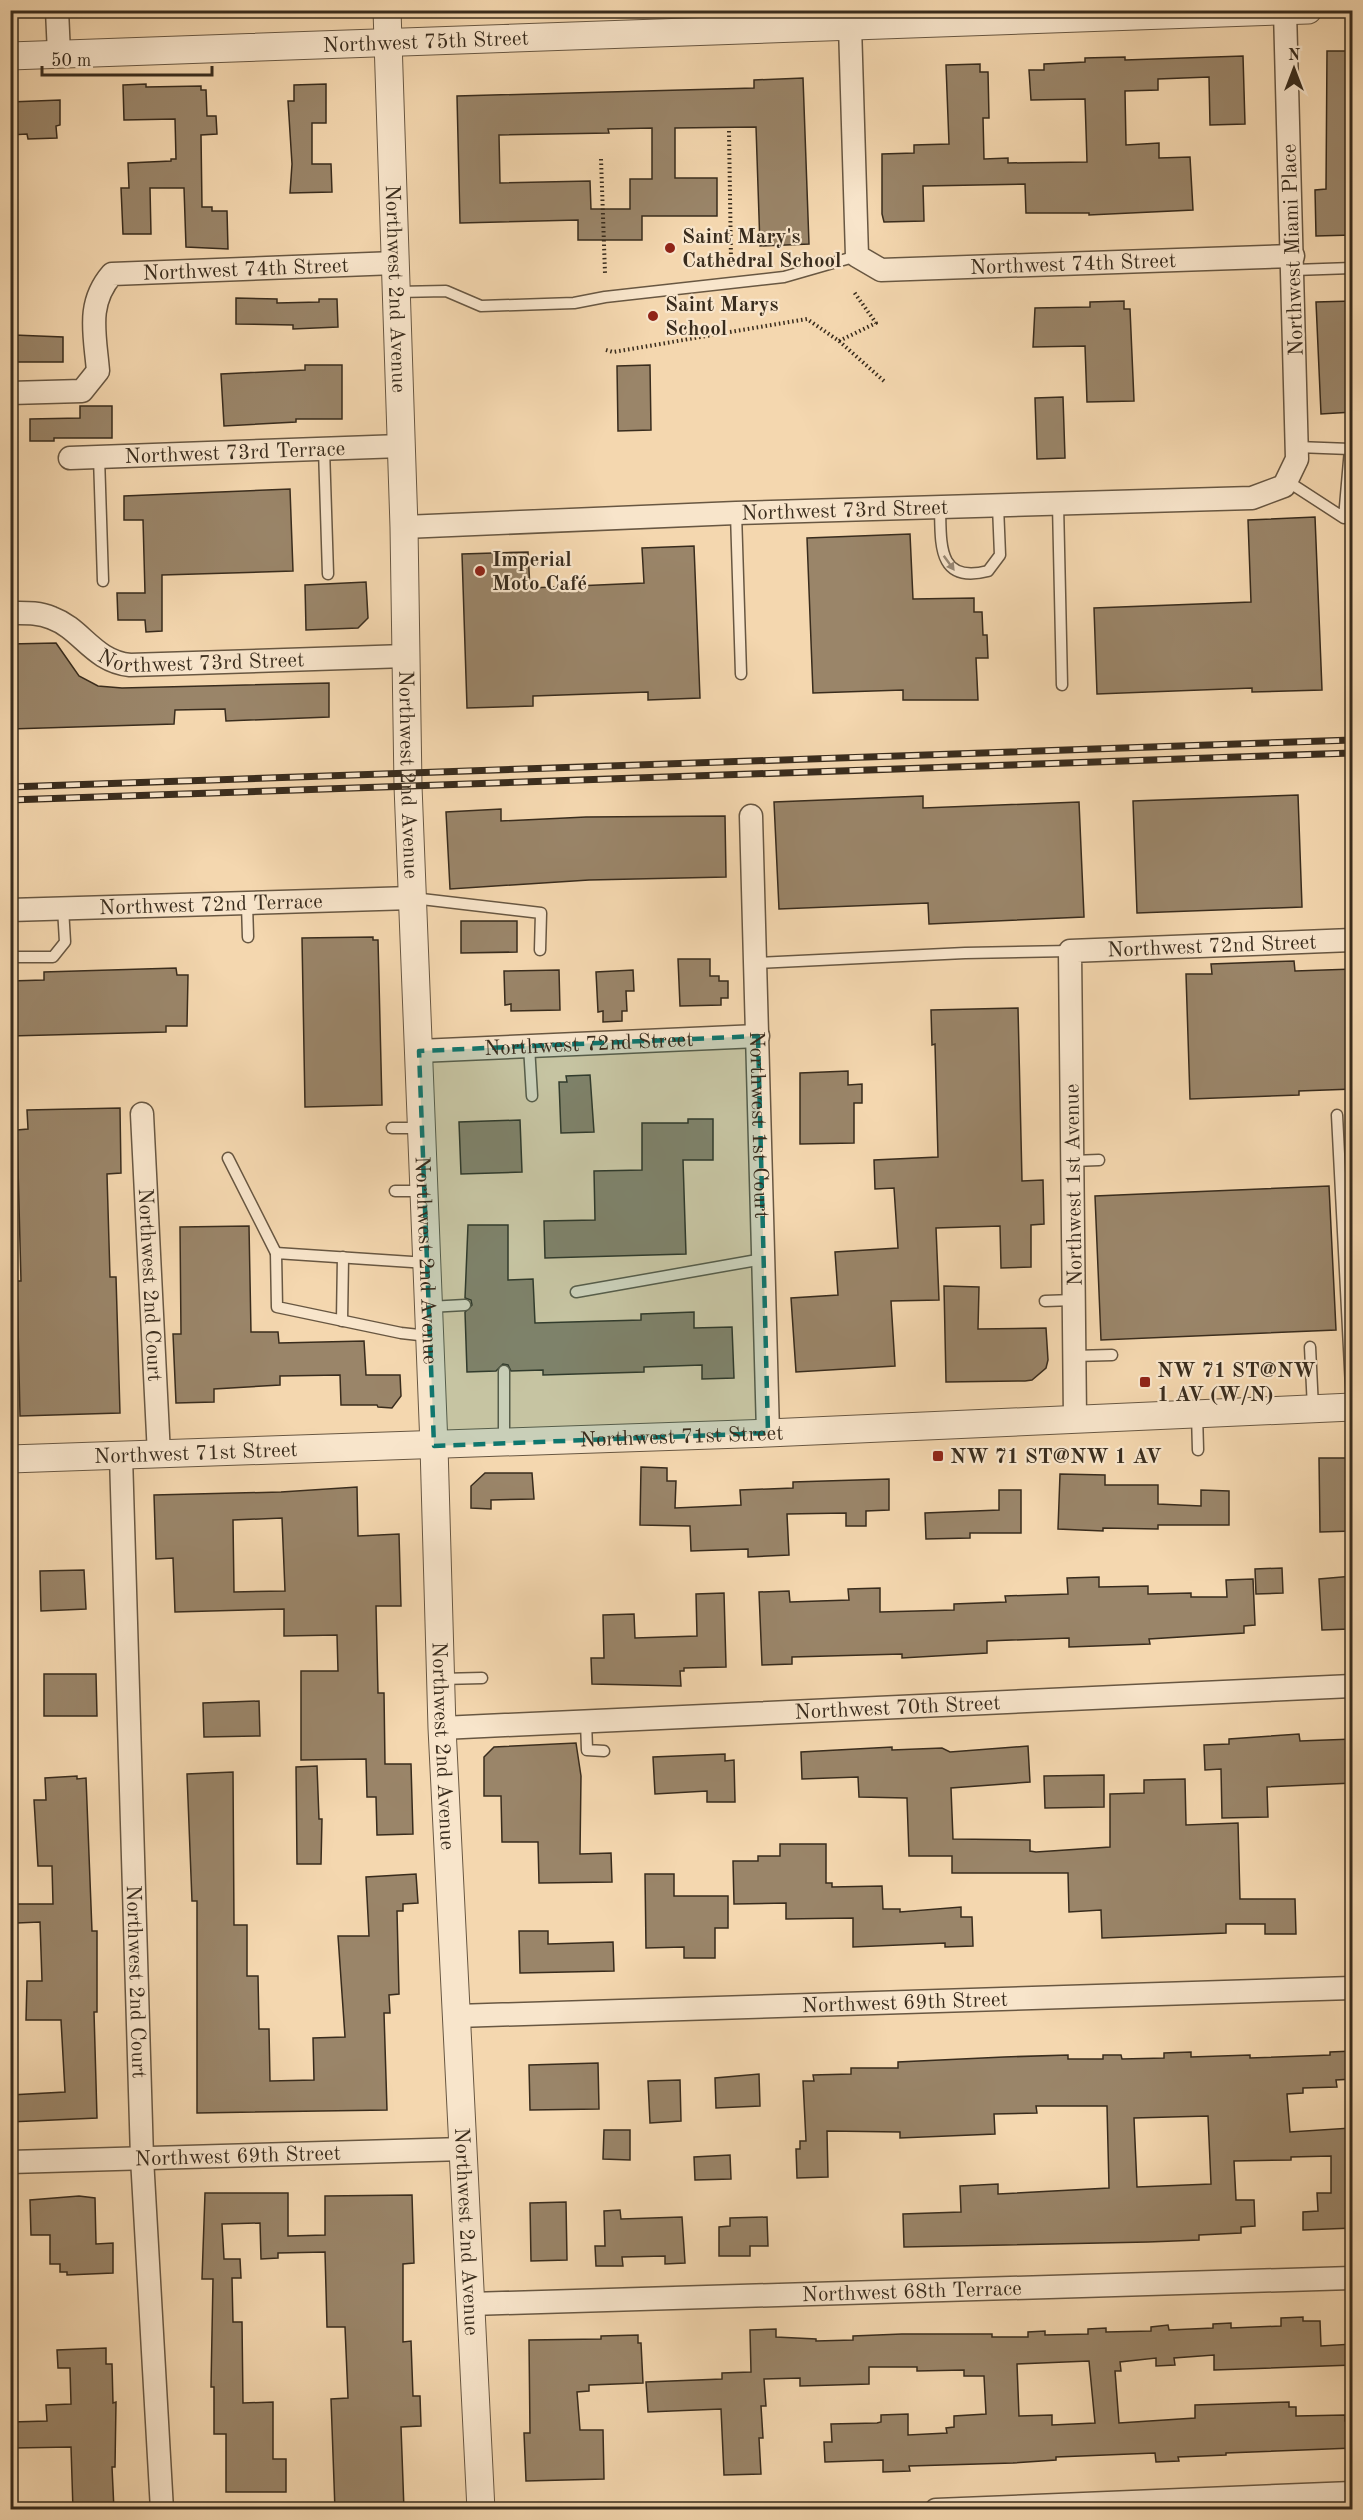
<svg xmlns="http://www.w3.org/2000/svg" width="1363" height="2520" font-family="'Old Standard TT',serif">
<rect width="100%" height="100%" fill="#f4d7af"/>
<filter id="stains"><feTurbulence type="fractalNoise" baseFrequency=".00333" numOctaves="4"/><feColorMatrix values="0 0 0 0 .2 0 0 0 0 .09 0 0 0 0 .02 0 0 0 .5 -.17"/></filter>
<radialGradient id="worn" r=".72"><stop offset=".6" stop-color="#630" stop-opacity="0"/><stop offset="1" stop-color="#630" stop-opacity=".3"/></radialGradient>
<g fill="#9a8569" stroke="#392c1d" stroke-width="1.5" fill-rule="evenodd">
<path d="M1327 51H1353V235L1316 236 1315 190 1326 189Z"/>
<path d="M1243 56 1245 124 1210 125 1209 77 1158 79V90L1125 91 1126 145 1159 143V158L1190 157 1193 210 1089 215V213H1026L1025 184 923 186 924 221 884 222 882 214V154L914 153V145L949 144 946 65 980 64V72H988L989 118H983L984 159 1008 158V163L1087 162 1085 99 1031 100 1029 70H1044V64L1085 62V58L1125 57V60Z"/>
<path d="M803 78 809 244 760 246 756 127 675 128V178H717V216H642V240H578V220L460 223 457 96 754 88V80ZM652 128V179H630V209H591L590 181 500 183 499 135 609 133 608 129Z"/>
<path d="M146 84V87L201 86V90H206L207 116H216L217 134 201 135 202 207H212V211H227L228 249 186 247 184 188H150L151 234H123L121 188H129L128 163 171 161V159H176L175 119 124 120 123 85Z"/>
<path d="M326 84V123H312V164H331L332 192 290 193 292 164 288 101H294V85Z"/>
<path d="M60 100V125L56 126 57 138 28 139 27 134 10 135V102Z"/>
<path d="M236 298 277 299V303L319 302V299H337L338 327 293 329V325L236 324Z"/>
<path d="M1124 301V309H1130L1134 401 1087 402 1085 346 1033 347 1035 308 1090 307V302Z"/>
<path d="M1353 301V412L1321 414 1316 302Z"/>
<path d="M14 335 63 337V362H13Z"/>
<path d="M305 365H342V419H296V422L224 426 221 374 305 370Z"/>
<path d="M650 365 651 430 618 431 617 366Z"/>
<path d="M1063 397 1065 458 1037 459 1035 398Z"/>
<path d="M80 406H112V438H54V441H30V419L80 418Z"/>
<path d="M290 489 293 571 162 575V631L146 632 145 620H118L117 593H145L143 520H124V496Z"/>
<path d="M1315 517 1322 690 1252 692V688L1097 694 1094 608 1251 602 1248 520Z"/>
<path d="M910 534 913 599 974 598V612H982L983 635H987L988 658H976L978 700H903V690L813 693 807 538Z"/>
<path d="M694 546 700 698 648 700V692L533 696V706L467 708 462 554 528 552 530 588 644 583 642 548Z"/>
<path d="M366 582 368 618 358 628 306 630 305 585Z"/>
<path d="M56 643 79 676 98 686 122 688 329 683V717L226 721 225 709 175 710 174 724 10 729V644Z"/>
<path d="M1298 795 1302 907 1137 913 1133 801Z"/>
<path d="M923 796V808L1079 802 1084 917 929 924 928 903 779 909 774 802Z"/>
<path d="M501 809V821L586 817 725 816 726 877 589 880 450 889 446 812Z"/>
<path d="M461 921H517V952L461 953Z"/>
<path d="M373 937V940H378L382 1105 305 1107 302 938Z"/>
<path d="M678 959H710V976H719V981H728V998H721V1005L680 1006Z"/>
<path d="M1294 961 1295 971 1353 969V1089L1299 1091V1095L1190 1099 1186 974H1212L1211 964Z"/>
<path d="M176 968 177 975H188L187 1026H166V1032L10 1036V981L44 980V972Z"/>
<path d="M559 970 560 1010 511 1011V1004L505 1005 504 971Z"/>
<path d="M633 970 634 991H626L627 1011H622V1021L603 1022V1011L598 1012 596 972Z"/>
<path d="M1018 1008 1022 1181 1043 1180 1044 1224 1031 1225V1267L1001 1268 1000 1226 936 1228 939 1300 891 1301 895 1366 796 1372 791 1298 838 1295 835 1252 898 1248 894 1188 875 1189 874 1160 938 1157 935 1044 932 1045 931 1010Z"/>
<path d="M848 1071V1085L862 1084V1103H854V1143L800 1144V1073Z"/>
<path d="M590 1075 594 1132 561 1133 559 1082H567L566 1076Z"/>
<path d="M120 1108 121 1173 107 1174 110 1277H116L120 1413 20 1416 17 1281H21L17 1130 28 1129 27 1110Z"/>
<path d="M688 1119H713V1160H683L686 1254 545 1258 544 1221 595 1220 594 1171 642 1170V1123H688Z"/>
<path d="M520 1120 522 1172 461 1174 459 1122Z"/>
<path d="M1329 1186 1336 1330 1101 1340 1095 1196Z"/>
<path d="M468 1225H508V1280L533 1279 535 1323 641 1320V1314L694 1312V1328L732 1327 734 1378 702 1379V1365L644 1367V1372L543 1375V1370L511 1371 508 1365 503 1364 496 1371 467 1372 465 1312 472 1305 471 1300 465 1298Z"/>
<path d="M249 1226 251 1332H278L279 1343 364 1341 366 1375H400L401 1396 392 1408 378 1407 377 1405H341L340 1375 280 1376V1385L214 1389V1402L176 1403 173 1334H181L180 1227Z"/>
<path d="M944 1286 979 1287 978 1329 1046 1328 1048 1360 1046 1368 1032 1380 1025 1381 946 1382Z"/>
<path d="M1319 1458H1353V1531L1320 1532Z"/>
<path d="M641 1467 667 1468V1481H676L675 1508 741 1505 740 1490 793 1488V1482L889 1479V1510L866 1511V1526H846V1513L787 1514 789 1555 748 1557V1549L691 1551 690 1526 640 1525Z"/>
<path d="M485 1473H532L534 1499 491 1500V1509L471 1508V1486Z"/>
<path d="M1060 1474 1105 1475V1485H1158V1504L1201 1506V1490L1229 1491V1525H1158V1529L1103 1528V1531L1058 1529Z"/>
<path d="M357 1487 358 1536 399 1534 401 1606H376L378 1693H384L385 1764H411L413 1834 377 1835 376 1797H367L366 1759 301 1760V1671H338L337 1635 284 1636V1609L175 1612 173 1558 156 1559 154 1495 281 1492ZM282 1518 285 1591 234 1592 233 1520Z"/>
<path d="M999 1490H1021V1533H970V1538L926 1539 925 1513 999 1510Z"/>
<path d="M1282 1568 1283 1593 1256 1594 1255 1569Z"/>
<path d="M84 1570 86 1609 41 1611 40 1571Z"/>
<path d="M1353 1576V1622H1349V1629L1322 1630 1319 1579Z"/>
<path d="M1099 1577V1587L1148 1586V1594L1191 1593V1597H1227L1226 1580 1253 1579 1255 1625 1244 1626V1633L1149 1639 1150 1644 1069 1647V1638L987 1641V1653L902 1658V1654L792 1657V1664L762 1665 759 1592 789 1591 790 1602 849 1600 848 1589 880 1588V1612L954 1610V1604L1006 1602 1005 1596 1068 1594 1067 1578Z"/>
<path d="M724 1593 726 1667 684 1668V1671H680L681 1686 592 1684 591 1658H604L603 1615 634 1614 635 1638 697 1636 696 1594Z"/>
<path d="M44 1674H96L97 1716H44Z"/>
<path d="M259 1701 260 1736 204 1737 203 1703Z"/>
<path d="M1299 1734 1300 1741 1353 1739V1783L1267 1787 1268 1817 1222 1818 1221 1769 1205 1770 1204 1745 1229 1744V1739Z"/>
<path d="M576 1743 581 1776 580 1854 611 1853 612 1882 539 1883 538 1842H502L501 1796H484V1757L494 1747Z"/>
<path d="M1028 1746 1030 1782 951 1788 953 1839 1030 1840V1851L1036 1852 1110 1847V1794L1144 1793V1780L1185 1779 1186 1825 1238 1823 1240 1899H1295L1296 1934H1265V1924H1226V1933L1102 1938 1101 1910 1069 1912 1068 1873H952V1856H909L907 1798 859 1797 858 1777 802 1779 801 1752 892 1747V1750L942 1748 950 1752Z"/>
<path d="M725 1754V1761L734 1760 735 1802H707V1791L655 1794 653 1757Z"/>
<path d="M317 1766 319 1819H322L321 1864H297L296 1767Z"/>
<path d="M233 1772 234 1925H247V1976H258L259 2029H269L270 2081 314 2080 313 2038 345 2037 338 1936H369L366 1877 416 1874 418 1903 403 1904V1911H397L399 1994 389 1995 390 2013H384L387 2110 197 2113V1901H192L187 1774Z"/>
<path d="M1104 1775V1807L1045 1808 1044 1776Z"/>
<path d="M77 1776V1779L86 1778 92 1931H97V2012H94L97 2118 10 2122V2095L65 2092 61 2020H26L27 1981H42L40 1922 17 1923V1904H53L52 1866H38L34 1800H46L45 1778Z"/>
<path d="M780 1844H826V1883H832V1887L882 1886 883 1909H900V1912L961 1907V1917H972L973 1946 945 1947V1943L853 1947V1918L786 1919V1903L734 1904 733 1861H758V1856H780Z"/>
<path d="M645 1874H674V1896H728V1928H715V1958H684V1947L646 1948Z"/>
<path d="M519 1931H548V1944L613 1942 614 1971 520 1973Z"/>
<path d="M1353 2051V2079L1336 2080 1337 2087 1303 2088V2093L1287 2094 1290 2132 1351 2128 1353 2228 1303 2230V2212L1318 2211 1317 2193H1331V2156L1291 2157V2160L1234 2161 1236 2200H1254L1255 2226 1241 2227V2233L1199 2235V2240L1148 2242 904 2247 903 2214 961 2212 960 2186 998 2184V2194L1109 2188 1107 2106H1036L1037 2113 994 2114 995 2134 900 2138V2132L827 2131 828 2177 797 2178 796 2149H800V2141H806L803 2081H814L813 2075 851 2074V2068H898V2062L1004 2057 1068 2055V2059H1103V2055H1121L1122 2059 1164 2058V2053L1191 2052V2057L1250 2055V2058L1330 2055V2052ZM1208 2116 1211 2184 1137 2187 1134 2118Z"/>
<path d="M598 2063 599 2109 530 2110 529 2065Z"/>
<path d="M759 2074 760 2106 716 2108 715 2078Z"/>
<path d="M680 2080 681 2121 650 2123 648 2081Z"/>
<path d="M604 2130H630V2160L603 2159Z"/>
<path d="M730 2155 731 2179 695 2180 694 2157Z"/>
<path d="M205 2193H288V2236L325 2235V2196L412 2195 414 2263 403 2264V2342L411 2341 413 2396H420L421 2426 401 2427 404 2510H335L331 2399 348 2398 345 2327H327L325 2252 278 2253V2258L261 2259 260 2223 222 2224 224 2259H240L241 2278H232L233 2322H242L243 2403 273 2402V2459H286V2492H226V2434H214V2387H211L213 2279H202Z"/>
<path d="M79 2196 95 2198 96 2244 113 2243V2273L67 2275V2272H60V2264H50V2235H31L30 2200Z"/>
<path d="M566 2202 567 2260 531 2261 530 2203Z"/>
<path d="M620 2210 621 2219 682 2217 685 2263 665 2264V2256L622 2257 623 2266H596L595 2246H605L604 2211Z"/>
<path d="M767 2217 768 2246H750V2256H719V2227L730 2226V2218Z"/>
<path d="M1303 2317V2321H1320L1321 2346 1353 2344V2365L1214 2370V2355L1174 2358 1175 2365 1156 2366V2358L1120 2362 1121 2371H1115L1119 2423 1195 2418V2405L1289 2402V2407H1296V2416L1345 2415V2421H1353V2448L1226 2453V2455L1178 2457 1179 2461 1156 2462 1155 2453 1056 2457V2460L1013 2463 909 2466 910 2471 883 2472V2460L825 2462 824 2442H832L831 2424 877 2423 881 2422V2415L908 2414V2435L947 2433 946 2428 954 2427V2416L986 2414 984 2376H964V2370L917 2371V2367H869V2384L800 2386V2378L764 2379 766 2406H761L763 2438H759L761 2474 724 2475 721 2409 648 2412 646 2382 722 2379V2373L751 2372 750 2330 776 2329V2337L816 2339V2341L853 2340V2336L902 2334H992V2337H1028V2332L1045 2331V2335L1088 2334V2329L1106 2328V2332L1151 2331V2327L1168 2325 1169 2330 1213 2328V2324L1231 2323V2328L1281 2326V2318ZM1089 2361 1095 2423 1052 2425V2415L1019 2416 1017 2364Z"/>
<path d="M638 2335V2343H641L643 2383 589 2385V2391L577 2392 580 2430H603L604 2479 526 2481 524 2433H530L529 2340 601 2339V2336Z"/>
<path d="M106 2348V2364H112L113 2403 116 2402 115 2467H112L114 2510H73L71 2447 13 2448 12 2422 47 2421 46 2405 71 2404 70 2368H58L57 2350Z"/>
</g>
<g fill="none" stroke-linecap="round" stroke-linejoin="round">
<defs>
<g id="service">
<path d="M1294 270 1352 268"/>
<path d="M397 292 446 291 481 306 574 303 605 297 784 277 857 256"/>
<path d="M324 449 328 574"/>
<path d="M99 457 103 581"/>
<path d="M1287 481 1344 518 1350 449 1297 447"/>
<path d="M1058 504 1062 685"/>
<path d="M940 507C941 544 937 584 988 571L1000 555 998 506"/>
<path d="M736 513 741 674"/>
<path d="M413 898 541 913 540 950"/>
<path d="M247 904 248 937"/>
<path d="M10 957H53L65 942 63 908"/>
<path d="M756 963 965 953 1070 951"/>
<path d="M529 1046 532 1096"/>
<path d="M1337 1115 1352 1407"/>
<path d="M392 1128H422"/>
<path d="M228 1158 276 1253"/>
<path d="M1072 1161 1099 1160"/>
<path d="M395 1191H424"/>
<path d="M427 1263 276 1253 277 1307 401 1333 428 1336"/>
<path d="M576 1292 763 1259"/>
<path d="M1045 1301 1074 1300"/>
<path d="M429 1307 465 1305"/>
<path d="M342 1321 343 1257"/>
<path d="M1310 1347 1313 1408"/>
<path d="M1074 1356 1112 1355"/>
<path d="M1197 1414 1198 1450"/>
<path d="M504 1440V1371"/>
<path d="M441 1679 482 1678"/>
<path d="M586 1721 587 1750 604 1751"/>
</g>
<g id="minor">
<path d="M57 10 59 54"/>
<path id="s1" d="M850 26 857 256 881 270 1293 256"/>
<path id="s2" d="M10 393 82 391 98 371C95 334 86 304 112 274L395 263"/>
<path id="s3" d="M70 458 401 446"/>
<path id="s4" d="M404 527 736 513 1252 498 1284 486 1297 459 1285 11"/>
<path id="s5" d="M10 613C25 613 38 612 52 618 82 629 93 661 130 665L406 656"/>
<path id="s6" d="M751 816 768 1433"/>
<path id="s7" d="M10 910 412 898"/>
<path id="s8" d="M419 1051 758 1036"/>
<path id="s9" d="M142 1114 159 1455"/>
<path id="s10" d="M1075 1418 1070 951 1352 940"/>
<path id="s11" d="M121 1456 142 2158 162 2510"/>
<path id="s12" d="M442 1728 1352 1686"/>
<path id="s13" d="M457 2016 1352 1988"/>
<path id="s14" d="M10 2162 464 2149"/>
<path id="s15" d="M471 2304 1352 2278"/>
<path d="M936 2510 1352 2493"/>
</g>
<g id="tertiary">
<path id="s16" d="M387 10 404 527 408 786 434 1446 442 1728 481 2510"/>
<path id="s17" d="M10 56 1308 10"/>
<path id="s18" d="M10 1459 768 1433 1352 1407"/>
</g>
</defs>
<use href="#service" stroke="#685742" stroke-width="13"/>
<use href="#minor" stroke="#685742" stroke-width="25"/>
<use href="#tertiary" stroke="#685742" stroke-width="29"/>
<g stroke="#392c1d" stroke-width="4" stroke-dasharray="1.5 3" stroke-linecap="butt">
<path d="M729 131 731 260"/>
<path d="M601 159 605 273"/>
<path d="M839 341 876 323 854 292"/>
<path d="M606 350 613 352 807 319 839 341 884 381"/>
</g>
<use href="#service" stroke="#f8e5cb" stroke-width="10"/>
<use href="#minor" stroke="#f8e5cb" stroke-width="22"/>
<use href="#tertiary" stroke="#f8e5cb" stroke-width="27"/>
<defs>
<g id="rail">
<path d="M10 787 1352 740"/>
<path d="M10 800 1352 753"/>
</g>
</defs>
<use href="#rail" stroke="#392c1d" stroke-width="7"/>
<use href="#rail" stroke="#f8e5cb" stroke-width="4.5" stroke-dasharray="14" stroke-linecap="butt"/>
</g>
<defs><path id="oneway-solid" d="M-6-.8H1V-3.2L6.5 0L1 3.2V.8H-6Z" transform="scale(1.5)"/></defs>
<use fill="#988874" href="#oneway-solid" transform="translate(949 563) rotate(54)"/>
<path fill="#0f766e" fill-opacity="0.2" stroke="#0f766e" stroke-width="4.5" stroke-dasharray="12 8" stroke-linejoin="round" d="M758 1036 768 1433 434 1446 419 1051Z"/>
<g fill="#8f2418" stroke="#f8e5cb" stroke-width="2">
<circle cx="670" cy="248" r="6"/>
<circle cx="653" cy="316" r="6"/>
<circle cx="480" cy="571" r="6"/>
<rect x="1139" y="1376" width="12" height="12" rx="3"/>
<rect x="932" y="1450" width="12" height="12" rx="3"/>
</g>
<g text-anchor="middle" stroke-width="4.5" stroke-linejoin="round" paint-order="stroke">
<g font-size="21" fill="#392c1d" stroke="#f8e5cb">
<text dy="7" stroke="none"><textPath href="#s17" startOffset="416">Northwest 75th Street</textPath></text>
<text transform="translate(1292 250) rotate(-92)" y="7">Northwest Miami Place</text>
<text dy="7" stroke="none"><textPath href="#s1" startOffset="450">Northwest 74th Street</textPath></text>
<text dy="7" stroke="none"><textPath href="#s2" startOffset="333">Northwest 74th Street</textPath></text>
<text dy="7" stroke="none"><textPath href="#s16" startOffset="279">Northwest 2nd Avenue</textPath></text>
<text dy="7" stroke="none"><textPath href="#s3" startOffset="165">Northwest 73rd Terrace</textPath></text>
<text dy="7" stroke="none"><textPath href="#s4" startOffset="441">Northwest 73rd Street</textPath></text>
<text dy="7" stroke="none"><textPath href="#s5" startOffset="206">Northwest 73rd Street</textPath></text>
<text dy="7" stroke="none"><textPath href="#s16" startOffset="765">Northwest 2nd Avenue</textPath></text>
<text dy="7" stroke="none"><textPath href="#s7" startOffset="201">Northwest 72nd Terrace</textPath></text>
<text dy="7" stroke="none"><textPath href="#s10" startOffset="609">Northwest 72nd Street</textPath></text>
<text dy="7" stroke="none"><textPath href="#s8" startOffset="170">Northwest 72nd Street</textPath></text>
<text dy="7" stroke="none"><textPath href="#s6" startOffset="309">Northwest 1st Court</textPath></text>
<text transform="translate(1073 1185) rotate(-91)" y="7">Northwest 1st Avenue</text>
<text dy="7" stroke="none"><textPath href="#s16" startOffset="1251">Northwest 2nd Avenue</textPath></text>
<text dy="7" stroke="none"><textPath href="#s9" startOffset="171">Northwest 2nd Court</textPath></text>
<text dy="7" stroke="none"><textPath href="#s18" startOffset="672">Northwest 71st Street</textPath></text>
<text dy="7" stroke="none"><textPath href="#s18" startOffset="186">Northwest 71st Street</textPath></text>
<text dy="7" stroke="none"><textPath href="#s12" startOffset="456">Northwest 70th Street</textPath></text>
<text dy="7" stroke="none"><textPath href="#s16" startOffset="1737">Northwest 2nd Avenue</textPath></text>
<text dy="7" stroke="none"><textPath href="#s11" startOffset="526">Northwest 2nd Court</textPath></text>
<text dy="7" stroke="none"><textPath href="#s13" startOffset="448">Northwest 69th Street</textPath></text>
<text dy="7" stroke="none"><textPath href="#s14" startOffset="228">Northwest 69th Street</textPath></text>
<text dy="7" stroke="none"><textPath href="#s16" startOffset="2223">Northwest 2nd Avenue</textPath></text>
<text dy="7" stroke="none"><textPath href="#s15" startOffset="441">Northwest 68th Terrace</textPath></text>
</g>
<g font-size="21" font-weight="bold" fill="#392c1d" stroke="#f8e5cb" text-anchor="start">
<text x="682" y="243">Saint Mary's<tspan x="682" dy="24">Cathedral School</tspan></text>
<text x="665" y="311">Saint Marys<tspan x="665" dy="24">School</tspan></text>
<text x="492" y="566">Imperial<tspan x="492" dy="24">Moto Café</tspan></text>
<text x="1157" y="1377">NW 71 ST@NW<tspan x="1157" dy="24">1 AV (W/N)</tspan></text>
<text x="950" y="1463">NW 71 ST@NW 1 AV</text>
</g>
</g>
<rect width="1363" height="2520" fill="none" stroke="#f4d7af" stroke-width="36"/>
<rect x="12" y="12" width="1339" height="2496" fill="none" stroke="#392c1d" stroke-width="3"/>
<rect x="18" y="18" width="1327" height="2484" fill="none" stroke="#392c1d" stroke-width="1.5"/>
<g transform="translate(1294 69)" stroke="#f8e5cb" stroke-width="4.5" paint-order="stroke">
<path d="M0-4.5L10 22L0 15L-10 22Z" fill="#392c1d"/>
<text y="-9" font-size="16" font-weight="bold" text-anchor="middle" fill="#392c1d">N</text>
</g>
<path d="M42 66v9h170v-9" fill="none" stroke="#392c1d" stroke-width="3"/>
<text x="51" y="66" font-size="18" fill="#392c1d" stroke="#f8e5cb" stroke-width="4.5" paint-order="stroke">50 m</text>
<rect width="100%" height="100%" filter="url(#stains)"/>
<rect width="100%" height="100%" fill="url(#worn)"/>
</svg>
